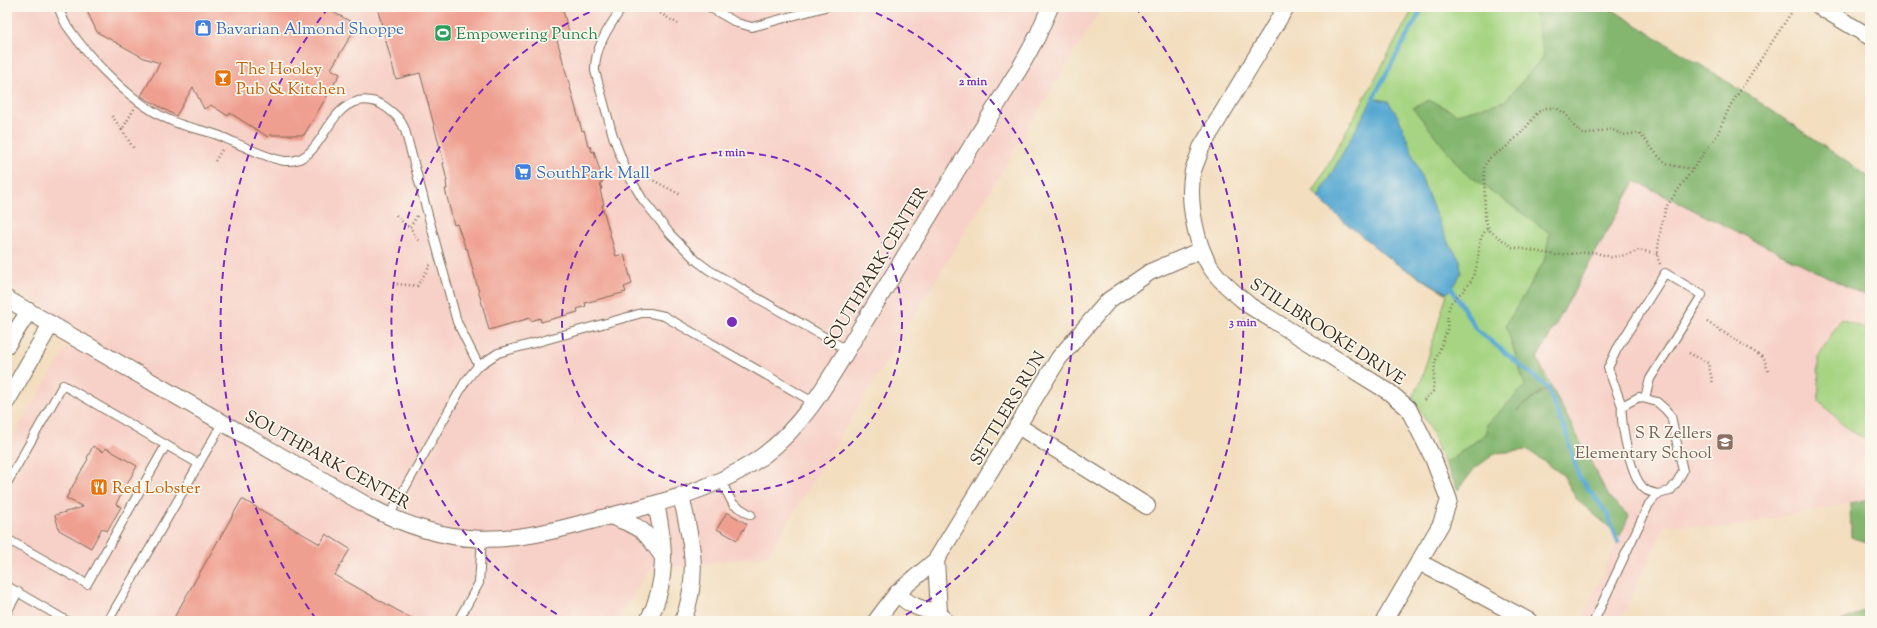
<svg xmlns="http://www.w3.org/2000/svg" width="1877" height="628" font-family="'Sorts Mill Goudy',serif">
<rect width="100%" height="100%" fill="#fbf7ec"/>
<filter id="ink" filterUnits="userSpaceOnUse"><feTurbulence type="fractalNoise" baseFrequency=".025" numOctaves="2"/><feDisplacementMap in="SourceGraphic" scale="8" xChannelSelector="R" yChannelSelector="G"/><feConvolveMatrix kernelMatrix="1 2 1 2 8 2 1 2 1" color-interpolation-filters="sRGB"/></filter>
<filter id="wash" filterUnits="userSpaceOnUse"><feTurbulence type="fractalNoise" baseFrequency=".012" numOctaves="4" result="noise"/><feDisplacementMap in="SourceGraphic" scale="16" xChannelSelector="R" yChannelSelector="G"/><feGaussianBlur stdDeviation="0.9" result="paint"/><feColorMatrix in="noise" values="0 0 0 0 0 0 0 0 0 0 0 0 0 0 0 0 0 1.4 0 .05"/><feComposite in="paint" operator="in"/></filter>
<g filter="url(#wash)">
<rect width="100%" height="100%" fill="#f3dec0"/>
<g fill="#f7d1c8">
<path d="M7 7H1102L768 555 650 571 638 586 618 621H7V446L79 328 7 284Z"/>
<path d="M1635 181 1870 298V499L1726 528 1665 524 1620 621H1591L1584 615 1629 516 1609 497 1537 358Z"/>
</g>
<g fill="#a6d482" stroke="#707f50">
<path d="M1414 7H1608L1635 181 1537 358 1551 386 1445 464 1428 424 1412 397 1421 381 1447 294 1392 261 1313 192Z"/>
<path d="M1841 319 1870 331V441L1849 430 1819 401 1818 357Z"/>
</g>
<g fill="#84b670" stroke="#607047">
<path d="M1533 7H1608L1755 99 1870 178V298L1635 181 1537 358 1547 387 1516 411 1551 386 1609 497 1629 516 1620 536 1577 500 1563 475 1528 450 1496 453 1475 468 1458 490 1445 464 1487 433V424L1525 386 1506 325 1544 261 1550 233 1463 171 1413 108 1429 100 1457 114 1505 101 1544 56Z"/>
<path d="M1870 499V543L1851 537 1850 503Z"/>
<path d="M1870 608V621H1841Z"/>
</g>
<path fill="#57a8d2" stroke="#496978" d="M1373 98 1388 101 1399 118 1435 213 1448 242 1460 260 1461 272 1456 283 1447 293 1392 261 1346 223 1318 198Z"/>
<g fill="none" stroke-linecap="round" stroke-linejoin="round">
<g stroke="#57a8d2" stroke-width="4.5">
<path d="M1373 104V98L1423 7"/>
<path d="M1449 284 1476 329 1547 387 1566 432 1579 477 1607 513 1618 542"/>
</g>
</g>
<g id="blocks">
<g fill="#ef9f90">
<path d="M85 7H324L357 25 331 69 340 74 304 135H270L268 137 230 113 228 116 211 105 204 109 193 87 176 116 141 96 160 63 144 58 97 32Z"/>
<path d="M377 7H562L569 32 556 36 582 131 584 130 588 146H590L592 152 594 151 603 182 600 183 602 189 600 190 604 205H602L616 256 624 254 632 284 624 287 626 292 585 303 586 306 577 309 578 312 541 322 540 318 531 321 530 318 489 330 467 248 466 249 457 224 454 225 445 189H447L446 181H447L443 163H444L420 73 396 79Z"/>
<path d="M93 446 103 452 106 448 137 466 116 504 121 507 107 531 102 528 91 548 59 530 55 515 83 507 66 498 88 459 87 458Z"/>
<path d="M242 499 320 544 326 534 350 549 335 575 416 621H172Z"/>
<path d="M727 512 747 524 737 540 717 529Z"/>
</g>
</g>
</g>
<g filter="url(#ink)">
<use href="#blocks" fill-opacity="0" stroke="#7b6957" stroke-width="1"/>
<g fill="none" stroke-linecap="round" stroke-linejoin="round">
<defs>
<g id="service">
<path d="M58 7C61 13 63 20 67 26 92 62 133 105 174 122 189 128 205 130 220 136 237 143 267 159 285 161 323 164 323 110 358 101 368 99 376 101 384 106 394 113 401 119 405 130L457 322 479 366"/>
<path d="M623 7C610 24 594 49 595 71L613 136 627 173 643 200 671 235 697 261 709 270 847 350"/>
<path d="M709 7 737 23 752 27 825 7"/>
<path d="M1622 406 1608 368 1617 349 1665 273 1702 295 1650 379 1645 398"/>
<path d="M166 445 199 464"/>
<path d="M721 481 733 504 751 515"/>
<path d="M7 483 63 385 166 445 87 584 7 539"/>
<path d="M389 516 465 382 477 367 498 353 642 313H650L664 316 813 402"/>
<path d="M7 586 67 621"/>
<path d="M7 612 18 592"/>
<path d="M108 621 223 422"/>
<path d="M458 621 479 583 482 539"/>
<path d="M1594 621 1649 504 1658 494 1670 491 1677 482 1683 471 1671 416 1665 409 1657 402 1639 397 1622 406C1620 422 1631 481 1646 490 1649 492 1654 493 1658 494"/>
</g>
<g id="minor">
<path d="M1286 7 1201 148C1199 156 1195 164 1193 171 1187 200 1196 249 1214 272 1224 285 1237 295 1250 306L1389 392 1408 408 1433 458 1449 500 1441 524 1384 621"/>
<path d="M1820 7 1870 37"/>
<path d="M7 299 368 506C449 549 505 545 591 521 651 505 714 492 764 455 809 421 834 370 863 324 916 239 967 152 1021 66L1037 37 1050 7"/>
<path d="M7 345 29 311"/>
<path d="M7 401 51 324"/>
<path d="M1018 426 1147 506"/>
<path d="M681 496C692 542 700 575 683 621"/>
<path d="M610 516C643 528 643 528 663 557"/>
<path d="M936 560 939 612 945 621"/>
<path d="M1419 562 1529 621"/>
<path d="M897 593C910 606 921 610 939 612"/>
<path d="M648 621C668 583 665 544 656 504"/>
<path d="M876 621 897 593 936 560 1059 358 1109 300 1150 272 1201 250"/>
</g>
</defs>
<use href="#service" stroke="#7b6957" stroke-width="10"/>
<use href="#minor" stroke="#7b6957" stroke-width="18"/>
<g stroke="#7b6957" stroke-width="2.5" stroke-dasharray="1 3" stroke-linecap="butt">
<path d="M650 7 678 24"/>
<path d="M134 109 122 130 134 149"/>
<path d="M112 116 122 130"/>
<path d="M215 161 223 148"/>
<path d="M643 175 681 195"/>
<path d="M396 215 406 226 410 227"/>
<path d="M417 216 410 227 420 243"/>
<path d="M1658 254 1639 250 1627 255 1611 257 1593 252 1556 255 1512 247 1490 231 1485 219 1484 166 1490 158 1506 147 1524 130 1538 112 1546 108H1556L1566 114 1574 126 1584 135 1611 129 1623 135 1638 133C1649 142 1654 154 1665 162 1672 167 1684 167 1693 169"/>
<path d="M1660 264 1658 259V248L1661 227 1666 207 1717 135 1730 106 1795 7"/>
<path d="M397 284 417 286 431 264"/>
<path d="M1707 322 1764 358 1768 372"/>
<path d="M1689 353 1708 363 1713 384"/>
<path d="M1424 400 1433 391 1435 362 1447 330 1448 311 1452 301 1464 290 1471 281 1476 269 1481 238 1488 226"/>
</g>
<use href="#service" stroke="#fff" stroke-width="8"/>
<use href="#minor" stroke="#fff" stroke-width="16"/>
</g>
</g>
<g fill="none" stroke="#7b2cbf" stroke-width="2" stroke-dasharray="7 5">
<circle cx="732" cy="322" r="170"/>
<path d="M567 620A341 341 0 0 1 599 8M865 8A341 341 0 0 1 897 620"/>
<path d="M316 619A511 511 0 0 1 329 7M1135 7A511 511 0 0 1 1148 619"/>
</g>
<defs>
<symbol id="shop-square" viewBox="-11 -11 22 22"><rect x="-9" y="-9" width="18" height="18" rx="4" fill="#3f7fe0" stroke="#fbf7ec"/><path d="M-5-2.5h2.3a2.7 3.5 0 0 1 5.4 0H5L5.5 6h-11ZM-1.5-2.5h3a1.5 2.3 0 0 0-3 0Z" fill="#fff"/></symbol>
<symbol id="stadium-square" viewBox="-11 -11 22 22"><rect x="-9" y="-9" width="18" height="18" rx="4" fill="#2e9e5b" stroke="#fbf7ec"/><path d="M0-5a6.5 5 0 1 0 0 10a6.5 5 0 1 0 0-10ZM-3.5-1.8h7v3.6h-7Z" fill="#fff"/></symbol>
<symbol id="bar-square" viewBox="-11 -11 22 22"><rect x="-9" y="-9" width="18" height="18" rx="4" fill="#e8710a" stroke="#fbf7ec"/><path d="M-6-5H6L.8 .8V4.5H3.5V6h-7V4.5H-.8V.8Z" fill="#fff"/></symbol>
<symbol id="supermarket-square" viewBox="-11 -11 22 22"><rect x="-9" y="-9" width="18" height="18" rx="4" fill="#3f7fe0" stroke="#fbf7ec"/><path d="M-6-5.5h2.5l.6 2H6L4.5 2H-2.5L-4.4-4H-6ZM-1.5 3.2a1.3 1.3 0 1 0 .1 0ZM3 3.2a1.3 1.3 0 1 0 .1 0Z" fill="#fff"/></symbol>
<symbol id="school-square" viewBox="-11 -11 22 22"><rect x="-9" y="-9" width="18" height="18" rx="4" fill="#8d6e63" stroke="#fbf7ec"/><path d="M0-5L7-2L0 1L-7-2ZM-4 1L0 2.5L4 1V4Q0 6-4 4Z" fill="#fff"/></symbol>
<symbol id="restaurant-square" viewBox="-11 -11 22 22"><rect x="-9" y="-9" width="18" height="18" rx="4" fill="#e8710a" stroke="#fbf7ec"/><path d="M-5-6h1v4h1v-4h1v4h1v-4h1v5L-1.5 .5V6h-2V.5L-5-1ZM5-6V6H3V1.5H1.5Q1.5-4 5-6Z" fill="#fff"/></symbol>
</defs>
<g fill-rule="evenodd">
<use href="#shop-square" x="193" y="18" width="20" height="20"/>
<use href="#stadium-square" x="433" y="23" width="20" height="20"/>
<use href="#bar-square" x="213" y="68" width="20" height="20"/>
<use href="#supermarket-square" x="513" y="162" width="20" height="20"/>
<use href="#school-square" x="1715" y="432" width="20" height="20"/>
<use href="#restaurant-square" x="89" y="477" width="20" height="20"/>
</g>
<g text-anchor="middle" stroke-width="3.5" stroke-linejoin="round" paint-order="stroke">
<g font-size="17" fill="#366cbe" stroke="#fbf7ec" text-anchor="start">
<text x="216" y="34">Bavarian Almond Shoppe</text>
<text x="536" y="178">SouthPark Mall</text>
</g>
<g font-size="17" fill="#27864d" stroke="#fbf7ec" text-anchor="start">
<text x="456" y="39">Empowering Punch</text>
</g>
<g font-size="17" fill="#c56008" stroke="#fbf7ec" text-anchor="start">
<text x="236" y="74">The Hooley<tspan x="236" dy="20">Pub &amp; Kitchen</tspan></text>
<text x="112" y="493">Red Lobster</text>
</g>
<g font-size="17" fill="#3b2a1e" stroke="#fbf7ec">
<text transform="translate(875 267) rotate(-59)" y="6">SOUTHPARK CENTER</text>
<text transform="translate(1328 331) rotate(33)" y="6">STILLBROOKE DRIVE</text>
<text transform="translate(1007 408) rotate(-59)" y="6">SETTLERS RUN</text>
<text transform="translate(328 459) rotate(29)" y="6">SOUTHPARK CENTER</text>
</g>
<g font-size="17" fill="#785e54" stroke="#fbf7ec" text-anchor="end">
<text x="1712" y="438">S R Zellers<tspan x="1712" dy="20">Elementary School</tspan></text>
</g>
</g>
<circle cx="732" cy="322" r="6" fill="#7b2cbf" stroke="#fbf7ec" stroke-width="2"/>
<g font-size="12" text-anchor="middle" font-weight="bold" fill="#7b2cbf" stroke="#fbf7ec" stroke-width="3.5" stroke-linejoin="round" paint-order="stroke">
<text x="973" y="85">2 min</text>
<text x="732" y="156">1 min</text>
<text x="1243" y="326">3 min</text>
</g>
<rect width="1877" height="628" fill="none" stroke="#fbf7ec" stroke-width="24"/>
</svg>
